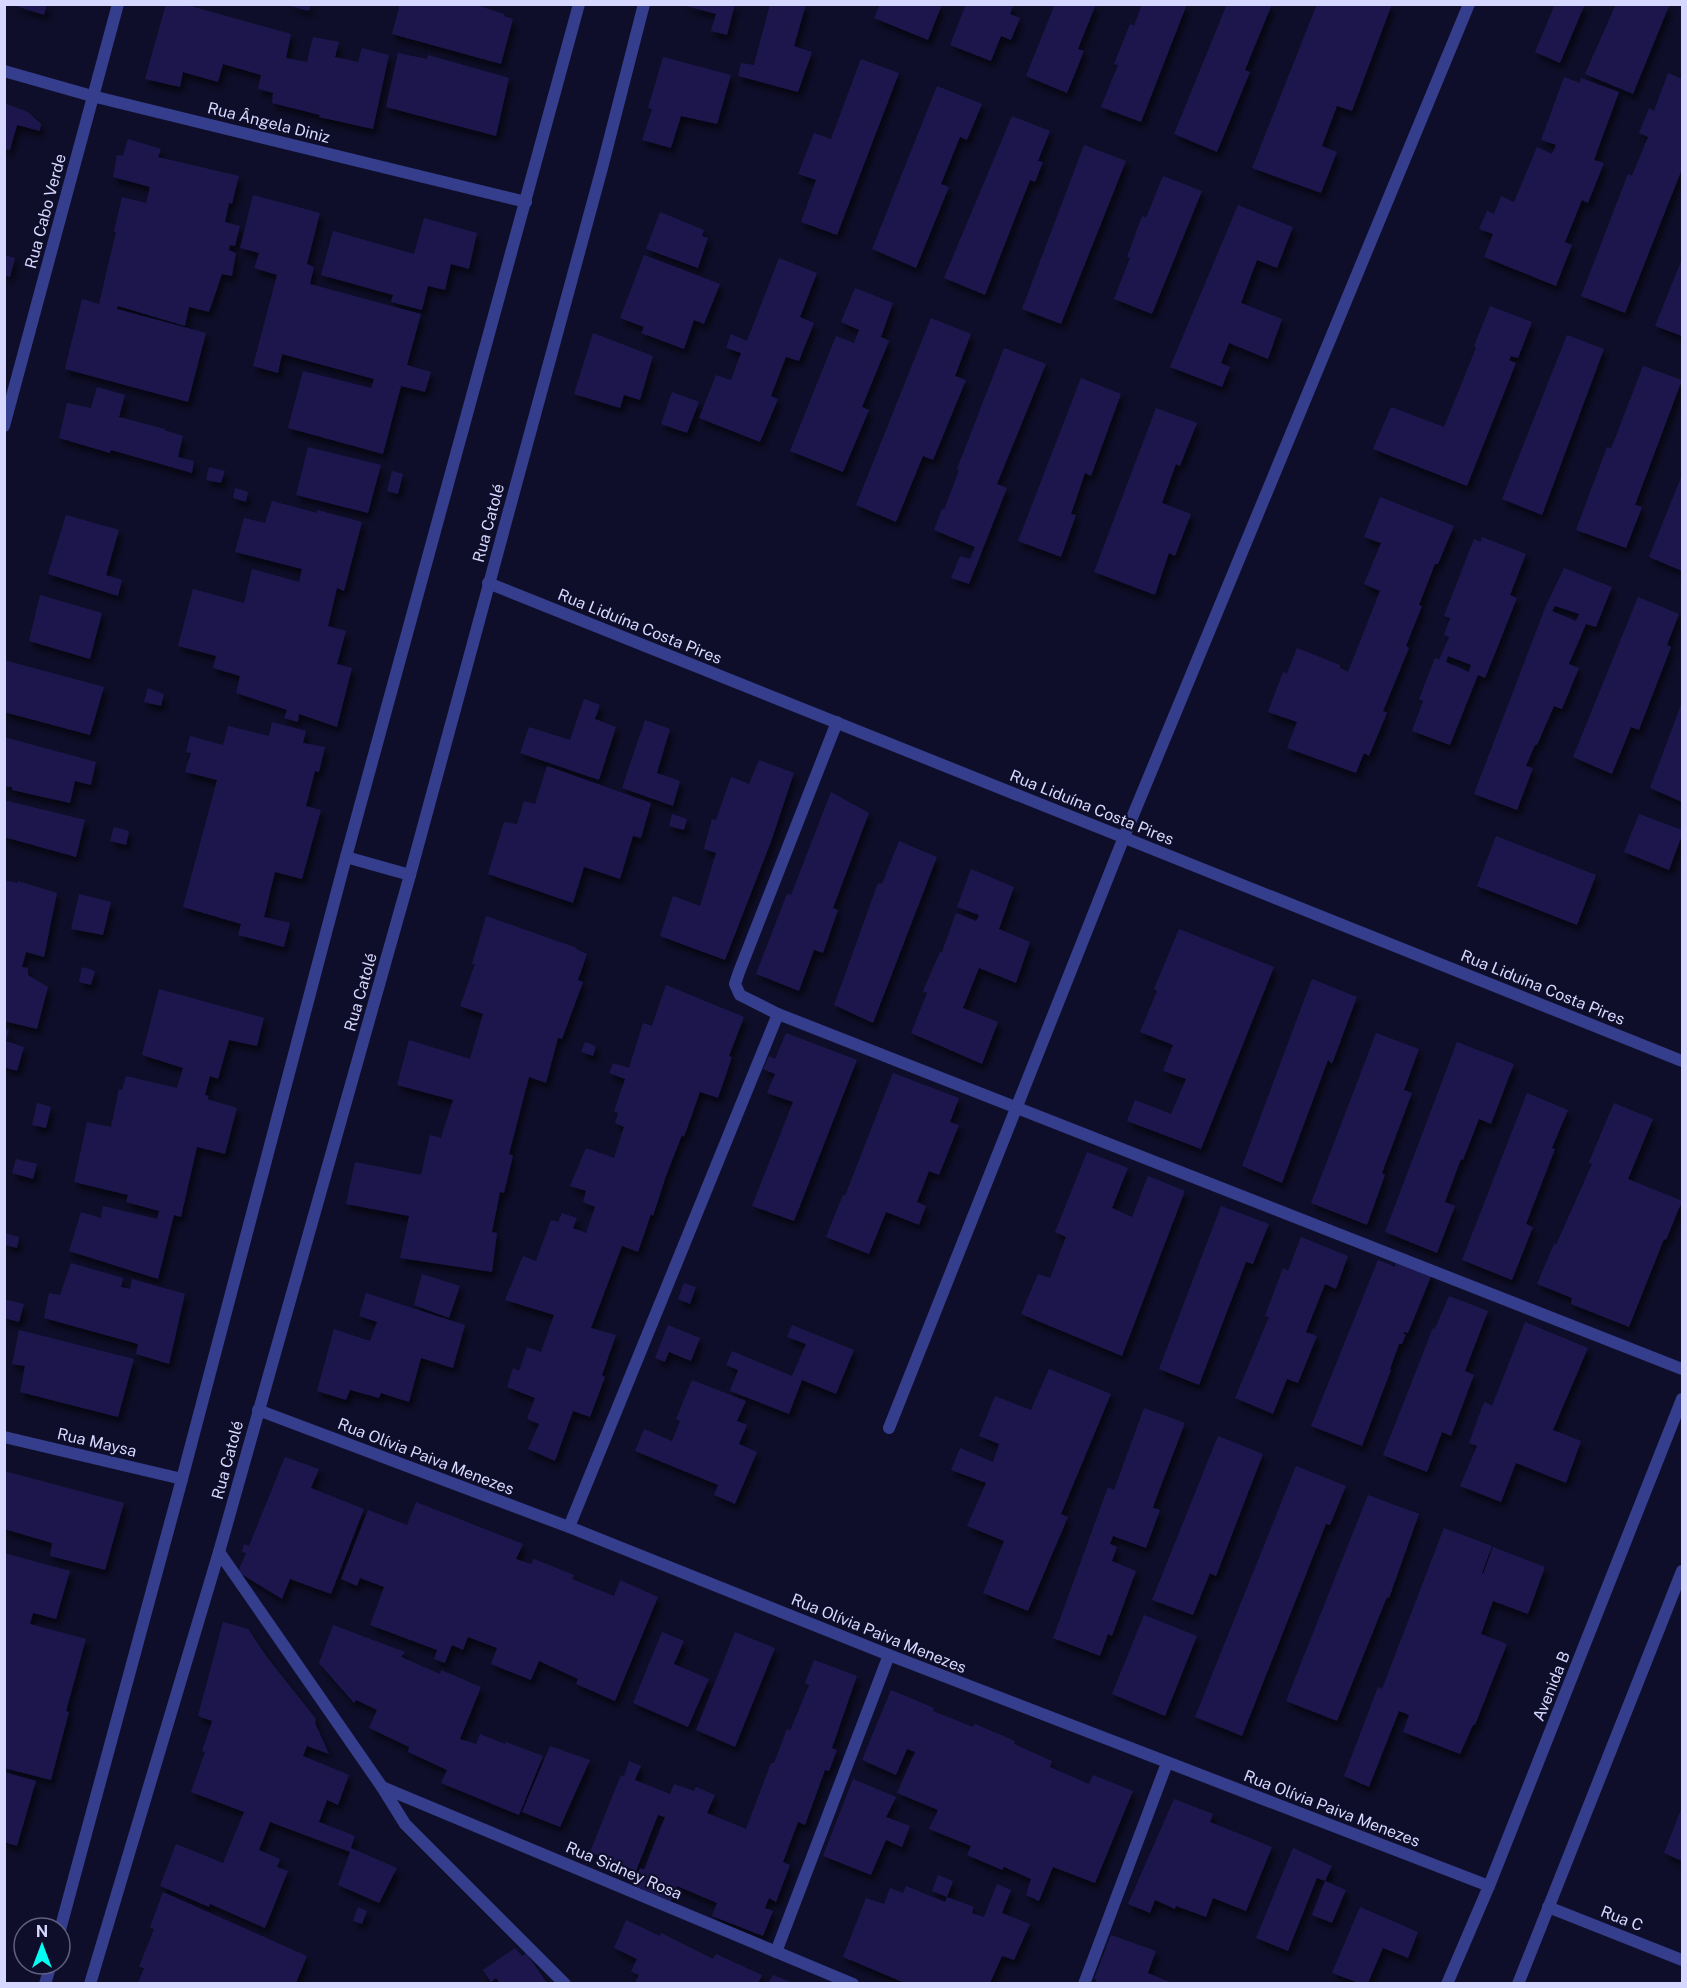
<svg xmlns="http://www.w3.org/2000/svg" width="1687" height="1988" font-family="'Public Sans',sans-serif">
<defs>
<filter id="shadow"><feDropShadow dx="3.5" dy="6" stdDeviation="3" flood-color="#0009"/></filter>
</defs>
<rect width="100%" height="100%" fill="#0f0e2a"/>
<g fill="#1b184d" fill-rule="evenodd" filter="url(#shadow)">
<path d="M10 4H47L44 15Z"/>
<path d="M166 4H183L291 34 286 58 307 62 313 37 339 42 335 57 358 62 362 48 389 55 373 129 319 117 320 115 272 103 273 93 258 89 261 75 223 64 218 82 183 72 180 87 145 79Z"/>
<path d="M283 4H311L309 11Z"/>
<path d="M400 4H473L504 14V16L513 19 501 64 392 34Z"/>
<path d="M679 4H735L727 35 711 31 716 14Z"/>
<path d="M770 4H806L794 46 812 52 798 92 738 76 741 63 754 65Z"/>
<path d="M880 4H942L928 40 874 18Z"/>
<path d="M966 4H1014L1010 14 1020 18 1011 40 1001 36 991 61 950 45Z"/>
<path d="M1055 4H1096L1078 49 1084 51 1067 93 1026 76Z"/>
<path d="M1142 4H1187L1141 122 1101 107 1118 65 1114 64 1130 24 1134 26Z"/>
<path d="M1227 4H1272L1245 70 1250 72 1217 152 1174 134Z"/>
<path d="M1317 4H1392L1352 111 1337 106 1322 146 1337 152 1321 193 1252 168Z"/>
<path d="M1555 4H1585L1560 63 1535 52Z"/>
<path d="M1616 4 1669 6 1633 94 1585 74Z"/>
<path d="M398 53 427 59 428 55 509 78 496 136 386 107Z"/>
<path d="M663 57 731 75 717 124 681 116 671 148 642 140 652 109 648 108Z"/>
<path d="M861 59 899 73 837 235 801 222 816 180 798 174 814 133 831 139Z"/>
<path d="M1668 73 1682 79V169L1625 313 1581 296 1628 174 1632 176 1648 137 1639 133 1649 108 1654 111Z"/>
<path d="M1564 77 1580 83 1581 78 1619 92 1594 160 1604 163 1588 203 1582 200 1565 242 1572 245 1556 286 1484 257 1493 234 1479 229 1487 211 1494 214 1501 196 1514 202 1537 147 1552 154 1556 145 1541 140Z"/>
<path d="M937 86 982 104 967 140 960 137 941 184 949 187 916 268 872 249Z"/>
<path d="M4 103 28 112 41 124 40 131 17 125 10 150 4 149Z"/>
<path d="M1012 116 1050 131 1038 161 1043 162 1035 182 1030 180 985 295 944 278Z"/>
<path d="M128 139 161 149 158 157 239 176 232 204 229 203 225 222 240 226 235 246 230 245 229 250 236 253 232 276 222 274 209 312 189 307 185 326 118 306 117 309 206 333 188 402 65 369 82 299 99 304 116 232 114 231 122 197 146 203 150 187 113 177 117 155 123 156Z"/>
<path d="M1084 145 1126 161 1061 324 1022 309Z"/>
<path d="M1163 176 1202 191 1152 314 1114 299 1130 258 1127 257 1142 216 1146 218Z"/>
<path d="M253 195 320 213 307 264 314 267 310 284 421 314 407 365 431 372 425 392 401 386 383 454 288 428 303 371 371 388 374 379 282 354 278 373 253 366 277 275 254 268 259 253 240 248Z"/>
<path d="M1238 205 1293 227 1277 268 1257 260 1241 303 1282 319 1268 359 1229 343 1221 363 1230 367 1222 387 1170 367Z"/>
<path d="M660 212 704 230 702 236 708 238 698 268 646 249Z"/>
<path d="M424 218 477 233 469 269 451 264 445 290 428 286 422 310 391 302 393 295 321 275 333 231 414 254Z"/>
<path d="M4 255 15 258 10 277 4 275Z"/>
<path d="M644 255 720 284 704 324 694 320 684 349 641 333 644 327 620 318Z"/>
<path d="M779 258 817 273 800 317 814 323 799 361 786 357 771 396 778 399 760 442 699 418 716 375 731 380 741 353 726 348 731 334 747 341Z"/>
<path d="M1682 259V336L1655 326Z"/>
<path d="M855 288 893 303 881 337 889 341 862 407 869 410 843 472 790 451 836 336 854 343 859 330 841 322Z"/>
<path d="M1490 306 1532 322 1518 358 1511 356 1509 360 1516 363 1467 486 1373 449 1391 407 1444 427 1476 348 1474 346Z"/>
<path d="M931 318 971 334 955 376 966 380 933 460 923 456 896 522 856 505Z"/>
<path d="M593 333 653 356 640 400 624 395 620 408 574 394Z"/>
<path d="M1567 335 1604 349 1542 515 1502 499Z"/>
<path d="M1004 348 1046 364 997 484 1007 488 969 584 951 578 960 556 970 559 975 547 934 530 942 509 944 510 959 470 957 469Z"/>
<path d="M1643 366 1682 380 1635 505 1642 507 1626 548 1576 530 1607 447 1611 449Z"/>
<path d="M1081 378 1121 394 1091 476 1085 473 1071 514 1076 515 1061 557 1018 541Z"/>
<path d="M97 387 125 395 119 417 165 429 164 430 183 436 178 457 194 461 192 473 111 450 110 453 59 438 67 403 91 408Z"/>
<path d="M672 392 699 402 687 433 661 424Z"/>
<path d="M1156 408 1197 423 1180 466 1176 464 1162 503 1191 514 1175 556 1169 553 1155 595 1094 572Z"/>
<path d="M308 447 381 465 368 513 296 495Z"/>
<path d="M209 467 225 471 221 483 206 480Z"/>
<path d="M392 471 403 474 398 494 387 491Z"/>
<path d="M1682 475V571L1649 557Z"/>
<path d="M235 488 248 492 246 502 233 498Z"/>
<path d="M1380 497 1454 526 1438 564H1435L1419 605 1422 606 1406 646 1409 648 1383 711 1387 713 1369 756 1364 753 1356 773 1287 748 1297 722 1268 712 1283 672 1287 674 1297 648 1340 665V668L1348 672 1380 591 1364 584 1381 543 1364 537Z"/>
<path d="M272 501 317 513V510L362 522 344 591 337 588 328 626 346 631 337 664 352 668 337 727 299 714 298 722 284 718 287 710 236 693 240 676 213 668 216 656 178 646 193 589 244 603 252 569 299 582 302 569 235 552 244 518 265 523Z"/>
<path d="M66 515 119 530 106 575 122 580 118 596 48 574Z"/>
<path d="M1482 537 1526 554 1510 595 1517 598 1494 656 1485 678 1478 675 1450 745 1412 731 1423 701 1419 699 1435 658 1439 660 1449 637 1444 635 1450 618 1444 616 1474 539 1481 542ZM1448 656 1471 665 1469 672 1446 662Z"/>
<path d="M1564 568 1612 587 1596 627 1586 624 1569 664 1579 668 1562 709 1554 706 1537 745H1535L1526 766 1533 768 1517 810 1474 794 1545 608ZM1555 606 1579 614 1576 621 1552 611Z"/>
<path d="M40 595 102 613 90 659 29 641Z"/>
<path d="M1638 597 1679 614 1667 645 1671 647 1639 730 1631 727 1612 774 1573 757Z"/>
<path d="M4 660 104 687 90 735 4 712Z"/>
<path d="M148 688 164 694 161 706 144 702Z"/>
<path d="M584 699 600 705 595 719 616 727 599 780 520 753 529 727 570 740Z"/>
<path d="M1682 702V802L1650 788Z"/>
<path d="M645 720 670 729 657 773 680 781 673 806 622 788Z"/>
<path d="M272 722 306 731 303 743 325 747 319 772 315 771 306 806 321 810 302 879 275 872 264 917 290 923 284 947 238 935 241 924 183 907 217 780 185 772 191 753 186 752 190 736 223 745 228 726 269 736Z"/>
<path d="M4 737 96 762 91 785 75 781 70 803 12 790V787L4 786Z"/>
<path d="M759 760 794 773 772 839 725 960 660 936 673 896 700 906 716 853 704 849 712 819 716 820 731 777 749 784Z"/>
<path d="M547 766 651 803 641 838 633 836 620 879 584 867 573 903 488 874 504 822 517 824 524 801 535 804Z"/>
<path d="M831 792 869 813 833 908 838 910 823 953 814 950 799 991 756 974 787 894 791 895Z"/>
<path d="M4 800 85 820 76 857 4 837Z"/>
<path d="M672 814 687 819 684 830 669 826Z"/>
<path d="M1639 814 1682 830V835L1669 870 1624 852Z"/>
<path d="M114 827 129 831 126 845 110 841Z"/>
<path d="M1496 836 1596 875 1577 925 1477 886Z"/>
<path d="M899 841 937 857 873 1023 834 1005 878 883 882 884Z"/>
<path d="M971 869 1014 887 999 929 1030 942 1016 983 979 968 963 1008 998 1022 982 1064 911 1033 927 993 923 991 940 952H942L956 913 976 921 979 915 957 907Z"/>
<path d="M4 880 17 883 18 881 57 893 44 957 26 952 22 967 28 968V975L48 987 37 1029 4 1021Z"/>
<path d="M79 894 111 902 103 935 71 929Z"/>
<path d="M486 916 577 948 576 949 587 954 578 980 583 982 562 1039 558 1038 546 1083 529 1077 509 1154 513 1156 504 1193 500 1192 492 1232 497 1233 492 1272 400 1258 409 1216 346 1204 355 1162 421 1175 430 1135 441 1138 453 1100 397 1085 409 1040 470 1059 483 1014 460 1006 475 964H472Z"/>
<path d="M1179 929 1274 967 1201 1149 1127 1121 1135 1100 1171 1114 1186 1079 1163 1071 1173 1045 1140 1032 1157 991 1154 989Z"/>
<path d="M82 967 95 971 91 985 79 982Z"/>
<path d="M1312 979 1357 997 1332 1064 1328 1060 1282 1183 1242 1166Z"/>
<path d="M666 985 744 1017 729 1056 732 1057 718 1098 700 1092 684 1137 682 1135 666 1176 653 1216 651 1214 638 1252 622 1246 591 1328 616 1335 602 1375 605 1377 590 1417 573 1411 555 1461 528 1449 539 1424 527 1419 535 1398 507 1387 513 1368 519 1371 527 1347 541 1352 554 1315 505 1300 523 1256 536 1261 551 1220 558 1222 562 1213 577 1218 573 1228 586 1233 595 1207 583 1202 586 1191 570 1186 586 1148 614 1158 624 1127 615 1123 618 1113 614 1111 625 1079 609 1073 613 1063 629 1068 643 1023 652 1026Z"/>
<path d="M159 989 264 1018 257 1046 229 1040 218 1079 210 1076 205 1095 209 1096 207 1099 237 1108 225 1154 197 1147 181 1217 174 1215 158 1279 69 1251 81 1212 101 1218 103 1206 157 1219 159 1211 126 1202 128 1195 74 1182 87 1122 111 1127 119 1089 122 1090 126 1076 177 1088 183 1068 142 1055Z"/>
<path d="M4 1029 9 1030 6 1041 24 1047 17 1071 4 1067Z"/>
<path d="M786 1033 857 1060 794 1221 752 1206 793 1102 767 1093 775 1074 763 1069 769 1056 775 1059Z"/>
<path d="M1376 1033 1419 1049 1404 1090 1412 1093 1382 1173 1385 1175 1367 1225 1311 1203Z"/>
<path d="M585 1042 596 1046 593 1056 581 1052Z"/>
<path d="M1457 1042 1514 1064 1491 1124 1479 1119 1463 1160 1461 1159 1445 1202 1455 1206 1437 1253 1385 1232Z"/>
<path d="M893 1073 959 1098 950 1122 959 1125 939 1175 929 1171 917 1202 926 1206 919 1225 886 1212 869 1254 826 1237 843 1195 845 1196Z"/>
<path d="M1527 1093 1568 1110 1552 1148 1555 1149 1526 1224 1533 1227 1512 1280 1462 1260Z"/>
<path d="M37 1103 51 1107 46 1128 32 1125Z"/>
<path d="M1614 1103 1653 1119 1628 1179 1682 1201 1666 1240 1664 1239 1629 1327 1571 1304 1572 1298 1537 1284 1554 1244 1556 1245 1592 1164 1589 1162Z"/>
<path d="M1087 1152 1128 1168 1112 1208 1132 1217 1148 1176 1185 1191 1122 1356 1021 1314 1038 1274 1050 1278 1066 1237 1055 1232Z"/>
<path d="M16 1159 37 1164 33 1179 12 1173Z"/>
<path d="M1221 1206 1269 1224 1253 1264 1246 1262 1199 1385 1159 1369Z"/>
<path d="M5 1233 19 1237 17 1248 5 1245Z"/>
<path d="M1301 1237 1348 1256 1336 1289 1325 1284 1306 1332 1317 1336 1298 1383 1287 1379 1273 1414 1235 1398 1269 1317 1265 1316 1283 1268 1288 1271Z"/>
<path d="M1378 1260 1395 1267 1397 1260 1432 1274 1408 1333 1404 1332 1403 1334H1406L1402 1344H1399L1390 1369 1391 1370 1362 1446 1311 1426Z"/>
<path d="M71 1263 123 1278 121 1287 130 1289 132 1279 185 1294 169 1364 136 1354 138 1344 44 1318 49 1293 60 1295Z"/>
<path d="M422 1274 460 1286 449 1318 414 1305Z"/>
<path d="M684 1283 696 1287 690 1304 678 1299Z"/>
<path d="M366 1293 465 1325 453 1368 421 1358 409 1402 381 1393 379 1398 350 1390 346 1400 317 1391 334 1329 370 1341 377 1322 359 1316Z"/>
<path d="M1449 1296 1488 1311 1465 1371 1474 1375 1451 1436 1442 1432 1427 1472 1383 1455 1433 1328 1435 1329Z"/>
<path d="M4 1299 24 1304 19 1322 4 1318Z"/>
<path d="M1525 1322 1588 1348 1553 1430 1581 1441 1566 1483 1516 1463 1501 1502 1460 1486 1477 1446 1469 1443 1484 1402 1492 1406Z"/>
<path d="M668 1325 700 1338 691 1361 669 1352 665 1362 655 1358Z"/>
<path d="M792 1325 854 1350 836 1394 802 1380 789 1414 730 1391 738 1370 726 1365 732 1351 792 1376 806 1344 787 1337Z"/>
<path d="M19 1330 134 1359 118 1417 20 1392 25 1366 12 1364Z"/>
<path d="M1049 1369 1111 1394 1061 1514 1068 1517 1028 1611 983 1593 1004 1541 967 1526 986 1483 951 1470 960 1448 993 1462 999 1444 979 1436 995 1396 1031 1410Z"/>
<path d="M692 1380 746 1401 737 1421 747 1425 739 1444 757 1452 735 1504 714 1495 718 1485 635 1451 644 1429 672 1441 680 1421 676 1419Z"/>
<path d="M1144 1408 1185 1423 1154 1504 1153 1508 1160 1510 1146 1548 1113 1536 1110 1544 1117 1547 1112 1561 1136 1571 1112 1636 1108 1634 1100 1656 1053 1638 1108 1487 1114 1490Z"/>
<path d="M1218 1436 1263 1454 1216 1576 1210 1573 1193 1615 1152 1600Z"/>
<path d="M285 1457 319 1469 311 1488 364 1509 331 1594 290 1579 282 1599 238 1572 246 1553 242 1552 244 1544 249 1546Z"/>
<path d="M1296 1466 1346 1486 1330 1525 1326 1524 1242 1736 1195 1717Z"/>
<path d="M4 1471 124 1503 105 1570 50 1556 52 1543 4 1529Z"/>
<path d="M1368 1495 1419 1514 1389 1598 1387 1597 1337 1721 1286 1701Z"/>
<path d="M416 1502 523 1544 516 1559 531 1564 534 1559 574 1575 572 1579 614 1596 620 1580 658 1597 615 1701 576 1684 578 1679 539 1661 531 1680 491 1664 497 1648 468 1637 463 1650 452 1645 445 1663 434 1659 437 1650 370 1625 384 1587 360 1578 357 1586 341 1579 368 1510 407 1525Z"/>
<path d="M1444 1528 1492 1546 1482 1573 1483 1574 1493 1547 1545 1567 1528 1614 1493 1601 1481 1634 1507 1644 1475 1725H1473L1460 1754 1403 1732 1409 1715 1399 1711 1369 1787 1344 1776 1378 1687 1382 1689Z"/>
<path d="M4 1553 70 1571 56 1619 33 1613 30 1624 86 1639 66 1711 69 1712 51 1780 4 1768Z"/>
<path d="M1144 1615 1197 1636 1165 1716 1112 1694Z"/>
<path d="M223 1622 248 1629 266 1656 316 1719 315 1723 329 1754 307 1746 303 1756 349 1775 338 1805 327 1800 319 1822 355 1836 351 1848 397 1868 379 1903 338 1885 350 1852 270 1822 259 1850 280 1859 277 1867 288 1871 265 1928 210 1904 209 1907 160 1886 176 1844 223 1863 244 1812 191 1792 205 1752 202 1751 212 1721 198 1716Z"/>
<path d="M333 1625 405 1652 401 1657 440 1674 441 1670 481 1687 460 1739 476 1744 480 1734 505 1744 506 1742 543 1756 519 1815 441 1783 447 1770 408 1752 409 1747 369 1728 377 1710 356 1700 354 1703 319 1663Z"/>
<path d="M662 1632 684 1641 674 1664 709 1679 688 1727 633 1703Z"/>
<path d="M735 1632 775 1648 735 1747 696 1730Z"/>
<path d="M814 1660 857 1676 832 1748 837 1750 829 1771 825 1770 805 1825 798 1822 783 1862 790 1865 776 1902 769 1898 765 1908 773 1911 763 1936 712 1916 717 1903 677 1886 671 1901 633 1885 640 1868 644 1870 665 1817 658 1815 636 1871 590 1852 621 1775 624 1776 629 1761 641 1766 635 1780 670 1794 674 1784 694 1791 696 1787 715 1795 707 1813 746 1829 771 1763H774L787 1729 790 1731 809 1685 805 1683Z"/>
<path d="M891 1690 934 1708 933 1711 973 1727 975 1724 1015 1741 1014 1744 1052 1761 1050 1767 1089 1784 1093 1775 1133 1791 1095 1883 1053 1867 1039 1901 1026 1895 1031 1879 1004 1867 1002 1870 967 1855 971 1846 929 1829 938 1810 897 1793 915 1752 907 1749 896 1775 862 1760Z"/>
<path d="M550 1746 590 1760 560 1827 522 1812Z"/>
<path d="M4 1772 36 1781 17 1846 4 1842Z"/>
<path d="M853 1779 896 1797 886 1817 910 1826 902 1847 886 1840 871 1875 823 1856Z"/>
<path d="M1174 1799 1213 1814 1210 1822 1272 1847 1246 1911 1213 1898 1206 1917 1176 1906 1175 1909 1155 1900 1150 1913 1128 1904Z"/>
<path d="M1682 1807V1861L1664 1853Z"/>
<path d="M1293 1848 1332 1866 1325 1881 1317 1878 1288 1951 1256 1938Z"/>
<path d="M938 1875 953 1881 947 1897 932 1891Z"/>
<path d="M1325 1881 1346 1890 1332 1923 1312 1915Z"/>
<path d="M997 1884 1011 1890 1002 1913 1030 1924 1014 1960 1002 1956 990 1983H905L843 1957 866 1898 884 1904 890 1888 903 1893 906 1886 945 1902 947 1897 974 1907 972 1913 984 1917Z"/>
<path d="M163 1892 307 1956 296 1983H138L144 1968 139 1967 154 1929 150 1927Z"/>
<path d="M358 1907 367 1911 362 1924 353 1921Z"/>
<path d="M1360 1907 1418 1932 1408 1958 1383 1948 1368 1983H1359L1332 1973Z"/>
<path d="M626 1920 660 1936 661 1933 713 1959 716 1954 762 1975 758 1983H635L639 1975 631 1971 637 1959 614 1948Z"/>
<path d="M1111 1935 1156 1951 1148 1973 1172 1983H1095L1097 1979H1094Z"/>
<path d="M515 1948 522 1956 526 1953 547 1983H500L496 1978 491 1982 483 1970Z"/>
<path d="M773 1975 793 1983H769Z"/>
</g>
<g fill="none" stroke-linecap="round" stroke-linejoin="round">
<g stroke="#353e8d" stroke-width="12">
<path d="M4 71 92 96 526 202"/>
<path d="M4 426 118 4"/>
<path d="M488 583 1682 1061"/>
<path d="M837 722 739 972 735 984 740 995 778 1014 1682 1369"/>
<path d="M258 1410 569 1527 889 1655 1489 1886"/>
<path d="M889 1428 1124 837 1469 4"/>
<path d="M4 1437 182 1479"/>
<path d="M569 1527 778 1014"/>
<path d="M219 1552 382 1787 405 1824 565 1984"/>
<path d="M382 1787 853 1984"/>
<path d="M1548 1907 1682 1960"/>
<path d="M776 1952 889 1655"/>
<path d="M1084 1984 1167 1763"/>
<path d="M1447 1984 1489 1886 1682 1399"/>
<path d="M1518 1984 1682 1571"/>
</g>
<g stroke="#353e8d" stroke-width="12">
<path d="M346 857 410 875"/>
<path d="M60 1930 182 1479 346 857 579 4"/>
<path d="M45 1984 51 1964"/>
<path d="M90 1984 219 1552 410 875 602 168 644 4"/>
</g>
</g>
<g text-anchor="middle" stroke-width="4.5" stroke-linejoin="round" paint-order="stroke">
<g font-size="16" fill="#d7d8ff" stroke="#0f0e2a">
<text transform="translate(269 122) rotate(14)" y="6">Rua Ângela Diniz</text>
<text transform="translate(45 211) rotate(-75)" y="6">Rua Cabo Verde</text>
<text transform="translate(488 523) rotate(-75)" y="6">Rua Catolé</text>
<text transform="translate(640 626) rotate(22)" y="6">Rua Liduína Costa Pires</text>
<text transform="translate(1092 807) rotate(22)" y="6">Rua Liduína Costa Pires</text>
<text transform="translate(1543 987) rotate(22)" y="6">Rua Liduína Costa Pires</text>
<text transform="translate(360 992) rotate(-74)" y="6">Rua Catolé</text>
<text transform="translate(97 1442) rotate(13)" y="6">Rua Maysa</text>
<text transform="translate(426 1456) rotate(21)" y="6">Rua Olívia Paiva Menezes</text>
<text transform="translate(227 1460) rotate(-75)" y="6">Rua Catolé</text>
<text transform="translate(879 1633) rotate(22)" y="6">Rua Olívia Paiva Menezes</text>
<text transform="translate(1551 1686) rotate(-68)" y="6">Avenida B</text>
<text transform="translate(1332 1808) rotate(21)" y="6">Rua Olívia Paiva Menezes</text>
<text transform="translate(624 1870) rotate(23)" y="6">Rua Sidney Rosa</text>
<text transform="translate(1622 1918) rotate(21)" y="6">Rua C</text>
</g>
</g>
<rect width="1687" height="1988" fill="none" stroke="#d7d8ff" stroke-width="12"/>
<g transform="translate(42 1946)"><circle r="28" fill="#0f0e2a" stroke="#5f5f7f" stroke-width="1.5"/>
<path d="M0-4.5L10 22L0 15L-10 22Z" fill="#03fff4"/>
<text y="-9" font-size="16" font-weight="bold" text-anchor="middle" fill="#d7d8ff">N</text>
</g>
</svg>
